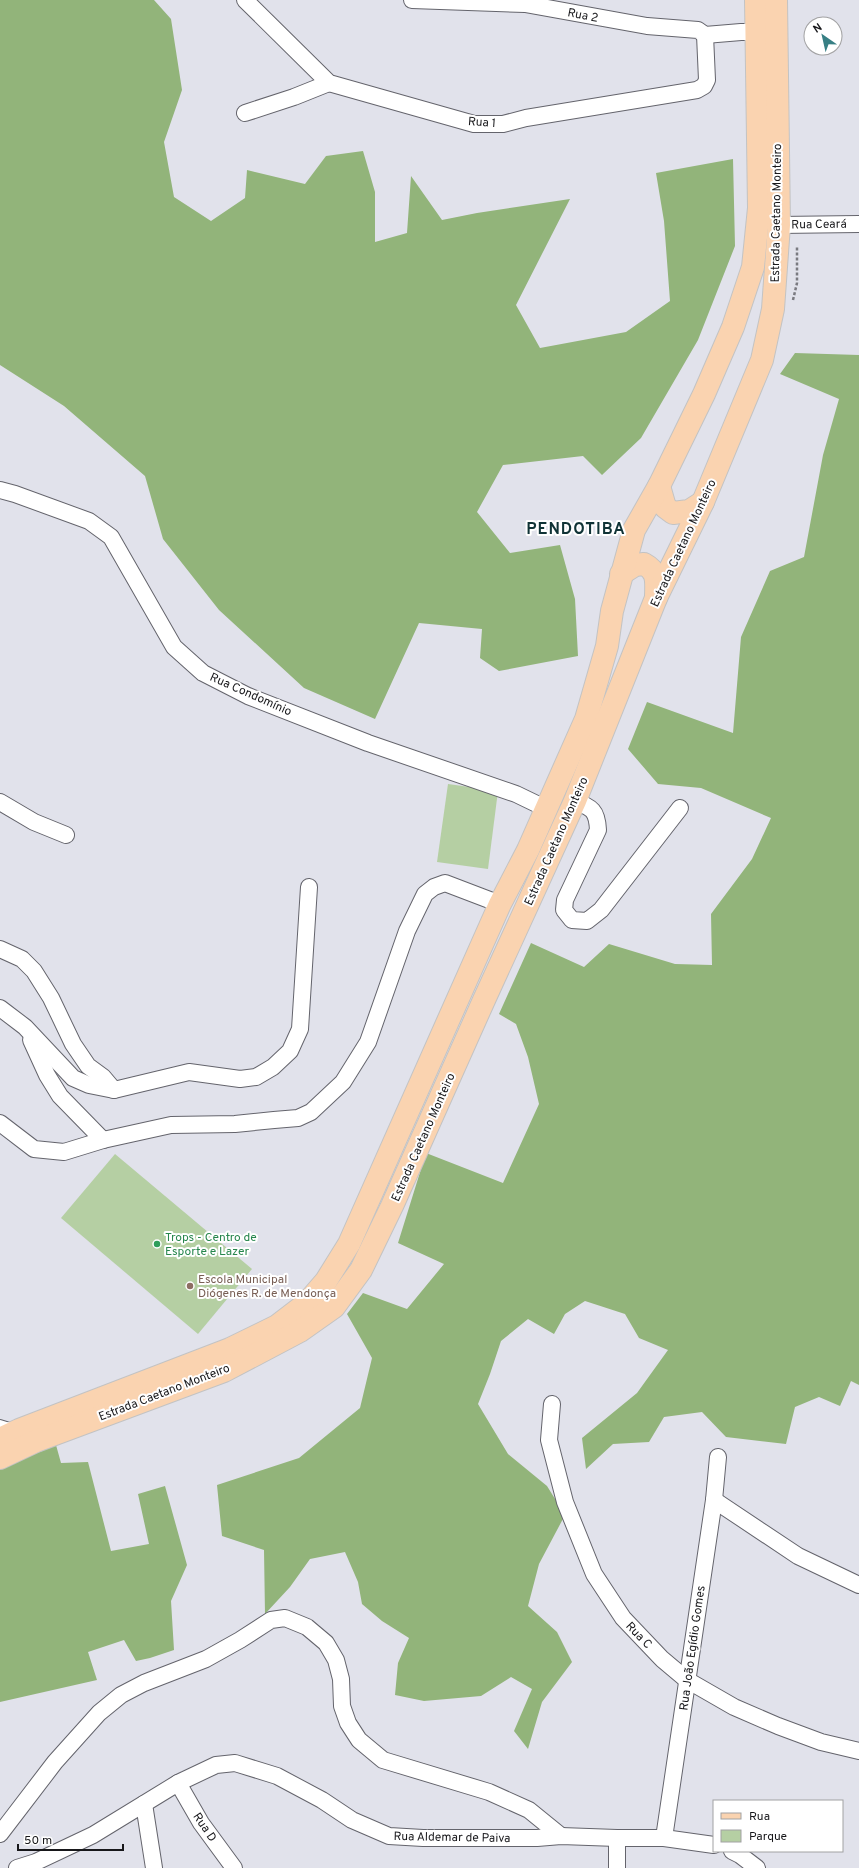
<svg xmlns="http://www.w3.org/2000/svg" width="859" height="1868" font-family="Overpass,sans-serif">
<rect width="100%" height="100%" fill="#e1e2eb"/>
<g fill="#b5cfa3">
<path d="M448 784 498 791 488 869 437 862Z"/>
<path d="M115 1154 252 1269 198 1334 61 1218Z"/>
</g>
<g fill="#92b47a">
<path d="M0 0H154L171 19 182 90 164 142 174 197 211 221 245 198 247 170 305 184 326 156 363 151 375 192V242L407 233 411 176 442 220 477 213 570 199 516 305 540 348 626 332 670 301 664 221 656 173 733 159 735 246 698 340 641 438 602 475 583 456 503 465 477 512 510 553 560 545 575 599 578 656 499 671 480 658 482 629 419 623 375 719 304 688 219 610 163 539 145 476 64 406 0 365Z"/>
<path d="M795 353 859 355V1385L851 1381 840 1406 819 1397 795 1407 786 1444 726 1437 702 1412 664 1417 649 1442 613 1444 586 1469 582 1438 637 1393 668 1350 639 1338 625 1314 585 1301 565 1314 554 1334 528 1319 501 1341 490 1374 478 1404 508 1454 547 1486 565 1515 539 1564 528 1606 557 1632 572 1662 542 1702 528 1749 514 1731 532 1689 511 1677 481 1696 424 1701 395 1695 398 1663 409 1638 382 1621 362 1604 358 1582 345 1552 310 1559 290 1587 265 1614 264 1550 222 1536 217 1485 299 1458 360 1408 372 1358 347 1314 363 1293 407 1309 444 1264 398 1243 426 1153 503 1183 539 1104 528 1057 516 1024 499 1014 531 943 584 967 609 944 675 964 712 965 711 914 752 859 771 818 701 788 658 784 628 749 647 702 733 733 741 637 770 571 804 557 823 455 839 399 780 374Z"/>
<path d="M56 1445 61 1463 88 1462 111 1551 149 1544 138 1494 165 1486 187 1565 171 1601 174 1650 150 1658 136 1661 124 1640 88 1652 97 1680 0 1702V1469Z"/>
</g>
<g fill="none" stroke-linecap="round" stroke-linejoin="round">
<defs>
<path id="service" d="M0 1424 13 1428"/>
<g id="minor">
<path d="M245 0 329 83 474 124H503L526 118 697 90 704 86 707 80 705 35"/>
<path d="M412 0 525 4 647 26 698 30 705 35"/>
<path d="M705 35 741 32H757"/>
<path d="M245 113 294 97 329 83"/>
<path d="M779 225 859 224"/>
<path d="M0 490 15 494 89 521 111 537 174 647 203 673 248 696 368 743 516 794 545 808"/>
<path d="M575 801C592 808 597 810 598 830L565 900 564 910 572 920 587 921 601 910 680 808"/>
<path d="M0 802 34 822 66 835"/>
<path d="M0 949 22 959 34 971 51 998 73 1044 88 1066 103 1077 114 1090"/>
<path d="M0 1008 25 1027 73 1078 89 1085 114 1090 189 1072 240 1079 256 1077 273 1067 290 1051 300 1029 309 887"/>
<path d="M31 1040 47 1075 60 1096 103 1140"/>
<path d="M0 1123 34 1149 64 1152 103 1140 171 1125 235 1124 274 1120 298 1118 311 1112 343 1082 368 1042 407 931 425 894 434 887 445 883 500 904"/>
<path d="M552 1404 549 1440 565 1502 594 1574 623 1618 662 1659 687 1680 734 1707 778 1726 821 1742 859 1751"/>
<path d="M714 1500 798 1556 859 1585"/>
<path d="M178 1783 201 1823 234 1868"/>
<path d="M144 1804 154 1868"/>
<path d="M0 1834 55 1762 99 1713 121 1695 144 1683 206 1659 240 1640 271 1620 285 1618 307 1627 326 1643 336 1660 341 1679 342 1706 348 1723 359 1740 383 1760 489 1792 529 1810 561 1836"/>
<path d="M664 1838 714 1500 718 1457"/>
<path d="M732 1851 740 1855 757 1868"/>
<path d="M17 1868 36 1862 93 1835 178 1783 216 1765 235 1763 277 1776 322 1800 352 1820 389 1836 423 1838H537L561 1836 617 1838H664L714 1845"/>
<path d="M617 1868V1838"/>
</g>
<g id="primary">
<path d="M659 486 665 507 673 513 689 511 703 502"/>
<path d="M621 574 635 565 644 564C659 572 656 582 656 598"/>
<path d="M0 1439 19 1430 230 1349 277 1326 307 1303 326 1281 349 1244 500 904 528 850 586 719 607 646 612 611 634 530 659 486 704 394 733 327 753 267 759 208 756 0"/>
<path d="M0 1458 36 1441 224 1371 300 1331 334 1307 361 1270 392 1206 484 1000 575 801 656 598 703 502 762 360 773 309 779 225 776 0"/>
</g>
</defs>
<use href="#service" stroke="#64646c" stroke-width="10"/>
<use href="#minor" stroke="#64646c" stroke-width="18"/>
<use href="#primary" stroke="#c3c3c3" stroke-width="24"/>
<path stroke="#7a7a80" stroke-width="2.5" stroke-dasharray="3 2" stroke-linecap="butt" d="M793 300 797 283V246"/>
<use href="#service" stroke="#fff" stroke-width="8"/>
<use href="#minor" stroke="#fff" stroke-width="16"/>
<use href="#primary" stroke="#fad3b0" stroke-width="22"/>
</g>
<circle fill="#2e9e5b" stroke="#fff" stroke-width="1.5" cx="157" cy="1244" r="4"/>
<circle fill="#8d6e63" stroke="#fff" stroke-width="1.5" cx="190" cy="1286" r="4"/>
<g text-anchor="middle" stroke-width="4" stroke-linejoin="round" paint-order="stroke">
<g font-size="12" fill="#17171a" stroke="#fff">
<text transform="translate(583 15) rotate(11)" y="4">Rua 2</text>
<text transform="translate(482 122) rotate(4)" y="4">Rua 1</text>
<text transform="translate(776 213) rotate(-89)" y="4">Estrada Caetano Monteiro</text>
<text transform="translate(819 224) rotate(-1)" y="4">Rua Ceará</text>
<text transform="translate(683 543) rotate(-65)" y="4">Estrada Caetano Monteiro</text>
<text transform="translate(251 694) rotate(24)" y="4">Rua Condomínio</text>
<text transform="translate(556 841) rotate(-66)" y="4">Estrada Caetano Monteiro</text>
<text transform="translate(423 1137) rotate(-66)" y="4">Estrada Caetano Monteiro</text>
<text transform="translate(164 1392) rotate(-21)" y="4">Estrada Caetano Monteiro</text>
<text transform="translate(639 1635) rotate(46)" y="4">Rua C</text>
<text transform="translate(692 1648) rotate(-82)" y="4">Rua João Egídio Gomes</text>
<text transform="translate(205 1827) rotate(56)" y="4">Rua D</text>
<text transform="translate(452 1837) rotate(1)" y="4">Rua Aldemar de Paiva</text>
</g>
<g font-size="12" fill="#27864d" stroke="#fff" text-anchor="start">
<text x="165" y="1241">Trops - Centro de<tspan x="165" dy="14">Esporte e Lazer</tspan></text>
</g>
<g font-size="12" fill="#785e54" stroke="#fff" text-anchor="start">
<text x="198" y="1283">Escola Municipal<tspan x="198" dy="14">Diógenes R. de Mendonça</tspan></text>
</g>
<g font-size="16" font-weight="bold" letter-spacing="1" fill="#103336" stroke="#fff">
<text x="576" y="534">PENDOTIBA</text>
</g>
</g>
<rect x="713" y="1800" width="130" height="52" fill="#ffffff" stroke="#a2a2a3"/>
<rect x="721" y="1813" width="20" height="6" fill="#fad3b0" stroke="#a2a2a3"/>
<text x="749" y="1820" font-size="12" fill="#17171a">Rua</text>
<rect x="721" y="1830" width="20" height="12" fill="#b5cfa3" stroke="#a2a2a3"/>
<text x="749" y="1840" font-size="12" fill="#17171a">Parque</text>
<g transform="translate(823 36) rotate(326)"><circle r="19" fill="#ffffff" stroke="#a2a2a3"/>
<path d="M0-3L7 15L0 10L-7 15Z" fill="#377f84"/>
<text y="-6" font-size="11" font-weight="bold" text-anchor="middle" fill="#17171a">N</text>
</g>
<path d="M18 1844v6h105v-6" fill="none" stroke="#17171a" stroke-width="2"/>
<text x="24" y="1844" font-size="12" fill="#17171a" stroke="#ffffff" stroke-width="3" paint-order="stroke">50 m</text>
</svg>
